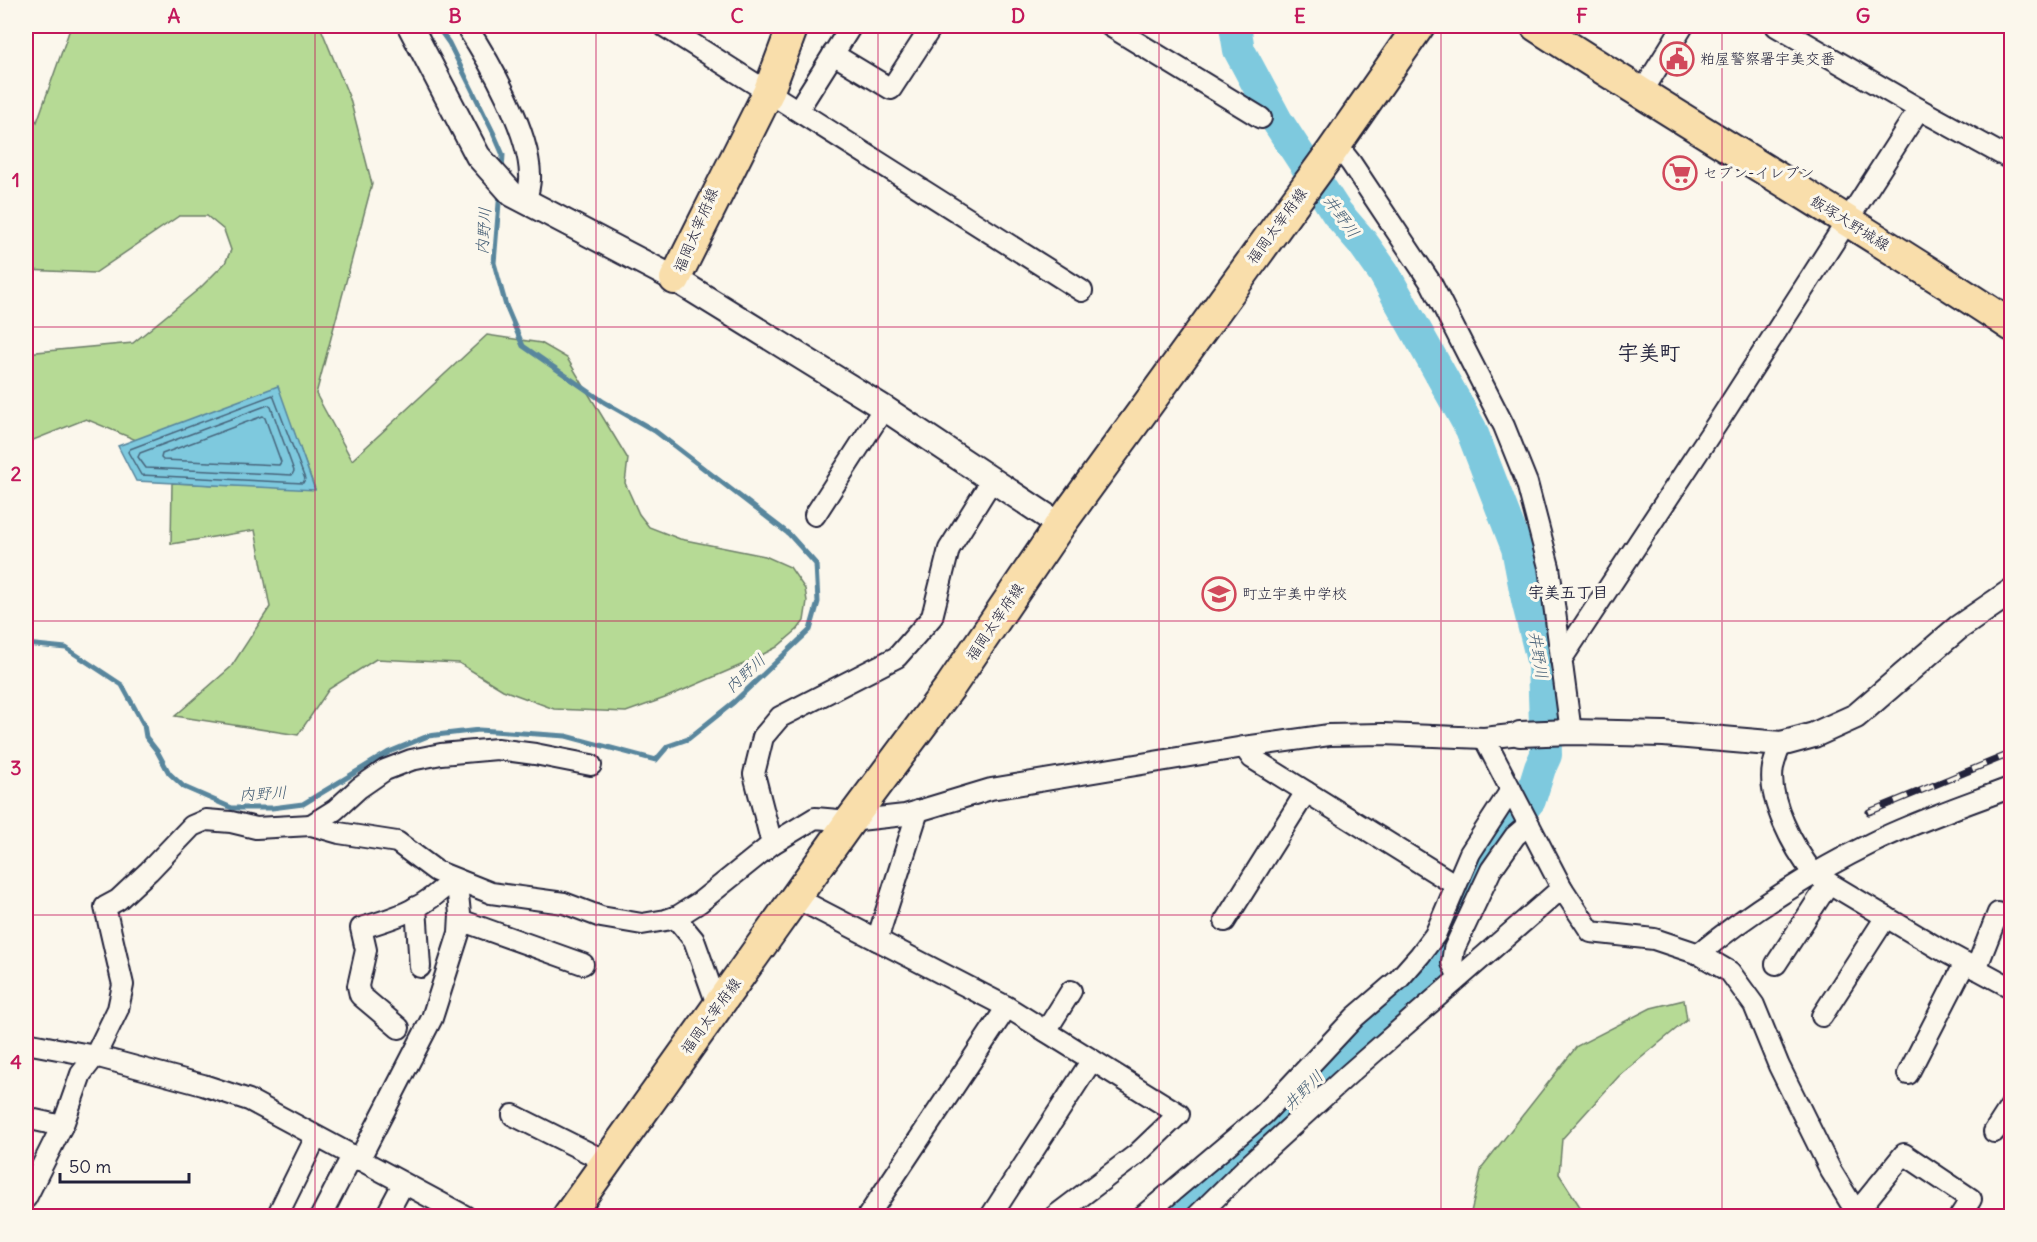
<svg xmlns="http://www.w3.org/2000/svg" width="2037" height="1242" font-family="Delius,'Klee One',sans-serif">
<rect width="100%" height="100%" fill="#fbf7ec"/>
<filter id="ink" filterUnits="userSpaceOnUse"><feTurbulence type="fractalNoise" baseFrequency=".0167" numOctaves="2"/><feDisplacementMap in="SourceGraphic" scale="12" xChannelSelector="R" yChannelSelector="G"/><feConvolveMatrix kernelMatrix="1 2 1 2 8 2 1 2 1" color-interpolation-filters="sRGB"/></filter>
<g filter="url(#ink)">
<g fill="#b6da95" stroke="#6c7e68" stroke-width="1.5">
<path d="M71 26H320L350 99 372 184 316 394 352 460 487 335 541 343 567 358 628 459 625 483 639 514 649 527 680 539 765 556 790 567 805 589 807 601 804 621 798 629 777 647 746 663 665 698 626 712 554 709 503 690 459 663 376 659 329 689 298 735 175 716 231 667 270 607 255 530 171 544 172 483 315 489 277 387 136 440 86 419 26 443V353L133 343 200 288 225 263 231 250 224 230 207 216H179L95 273 26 270V107L37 122Z"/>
<path d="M1684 1000 1687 1020 1619 1076 1562 1139 1559 1174 1586 1216H1470L1482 1167 1577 1046 1651 1008Z"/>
</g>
<path fill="#7ec9de" stroke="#59869d" stroke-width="1.5" d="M278 386 315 490 136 481 118 446Z"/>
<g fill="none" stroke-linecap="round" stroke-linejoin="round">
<g stroke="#47657c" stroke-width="1.5">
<path d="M273 395 305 479 303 483 141 475 128 452 130 449Z"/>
<path d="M268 405 271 407 294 471 292 475 146 468 138 457 140 453Z"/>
<path d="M263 416 265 418 281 462 279 465 163 460 161 458 162 454Z"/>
</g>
<g stroke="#59869d" stroke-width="5">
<path d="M437 26 449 43 493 132 503 155 502 170"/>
<path d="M26 644 66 648 122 685 144 725 146 737 157 751 169 773 184 787 232 808H272L303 804 389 752 428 736 479 730 566 736 656 760 668 746 688 739 734 702 810 630 818 602 816 564 789 534 655 431 604 402 523 346 506 306 494 263 500 191"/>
</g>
<path stroke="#7ec9de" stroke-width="32" d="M1168 1216 1269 1126 1293 1098 1381 1017 1440 959 1469 888 1504 832 1530 800 1540 768 1546 755 1543 664 1527 600 1517 548 1471 429 1384 273 1362 242 1337 213 1277 121 1239 50 1235 26"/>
<defs>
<g id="minor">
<path d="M466 26C490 62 529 131 530 175 531 183 527 194 526 202"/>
<path d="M664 26 1082 291"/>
<path d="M1110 26 1261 118"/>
<path d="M1776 26 1919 109 2012 160"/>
<path d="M833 54 891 89 932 26"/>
<path d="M1641 94 1683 26"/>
<path d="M798 110 851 26"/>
<path d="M1336 144 1351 163 1431 283 1504 426 1527 483 1549 567 1571 732"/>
<path d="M815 515 884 408"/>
<path d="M1561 660 1722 416 1919 109"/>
<path d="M1484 738 1562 888 1591 932 1654 939 1699 954 1730 972 1754 1005 1779 1066 1831 1171 1850 1202 1871 1216"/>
<path d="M1781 744C1778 751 1775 759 1773 767 1767 799 1794 849 1814 874L1938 948 2012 988"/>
<path d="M1244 747 1252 758 1451 882"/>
<path d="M311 825 335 810 359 788 385 770 411 760 441 754 497 749 535 754 591 765"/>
<path d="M772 844 754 774 763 737 780 717 897 657 932 617 949 549 992 480"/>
<path d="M796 898 1007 1007 1179 1114 1137 1154 1055 1216"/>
<path d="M416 907 420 967"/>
<path d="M675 917 694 940 714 996 721 1002"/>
<path d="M460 920 583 964"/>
<path d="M1225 921 1306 792"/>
<path d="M877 940 918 811"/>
<path d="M1699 954C1749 912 1813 872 1872 843 1916 821 1965 805 2012 787"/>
<path d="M1776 964 1829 883"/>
<path d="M1976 969 1998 913"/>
<path d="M1459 977 1452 963 1454 949 1491 870 1515 836 1529 824"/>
<path d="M1822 1016 1886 917"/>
<path d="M1046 1031 1071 991"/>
<path d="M26 1043 95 1056 203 1085 249 1100 465 1216"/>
<path d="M1908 1074 1965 963"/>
<path d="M513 1115 607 1162"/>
<path d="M26 1118 62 1126"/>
<path d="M1994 1132 2012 1104"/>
<path d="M359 1160 432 1018 459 933 460 914 458 894 453 879C425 908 399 917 361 928L366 950 358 986 360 995 399 1028"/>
<path d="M26 1198 64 1122 81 1074 95 1056 118 1009 123 985 105 907 118 900 149 871 192 826 206 820 231 822 256 828 311 825 339 833 397 842 436 871 491 893 564 903 601 917 642 924 666 920 678 916 700 902 772 844 815 818 850 821 905 815 991 789 1244 747 1329 735 1383 734 1484 738 1520 734"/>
<path d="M1860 1208 1904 1154 1971 1199 1960 1216"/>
<path d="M277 1216 316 1137"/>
<path d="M321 1216 352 1156"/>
<path d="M386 1216 403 1184"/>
<path d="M868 1216 1007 1007"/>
<path d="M991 1216 1092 1060"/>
<path d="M1143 1216 1264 1114 1355 1017 1398 980 1420 955 1435 935 1470 853 1511 790"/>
<path d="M1197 1216 1248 1166 1350 1073 1562 888"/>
</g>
<g id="tertiary">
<path d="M410 26 478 156 512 194 675 279 884 408 1060 525"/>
<path d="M1520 734 1571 732 1664 734 1781 744 1814 735 1856 716 1958 628 2012 591"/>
</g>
<g id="primary">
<path d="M1536 26C1693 128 1855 222 2012 326"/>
<path d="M675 279 768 93 793 26"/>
<path d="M568 1216 850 821 950 687 1060 525 1332 151 1419 26"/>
</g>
</defs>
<use href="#minor" stroke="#22223b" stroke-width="24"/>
<use href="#tertiary" stroke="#22223b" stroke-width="28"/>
<use href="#primary" stroke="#22223b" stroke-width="34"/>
<use href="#minor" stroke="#fbf7ec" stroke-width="20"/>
<use href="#tertiary" stroke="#fbf7ec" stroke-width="24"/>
<use href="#primary" stroke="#f9deab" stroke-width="30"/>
<defs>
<path id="rail" d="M1869 812 2012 753"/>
</defs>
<use href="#rail" stroke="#22223b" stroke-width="7"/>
<use href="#rail" stroke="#fbf7ec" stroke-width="4.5" stroke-dasharray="14" stroke-linecap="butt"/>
</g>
</g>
<path fill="none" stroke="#c2185b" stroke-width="1.5" stroke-opacity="0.55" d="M315 26V1216M596 26V1216M878 26V1216M1159 26V1216M1441 26V1216M1722 26V1216M26 327H2012M26 621H2012M26 915H2012"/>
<defs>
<symbol id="civic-ring" viewBox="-11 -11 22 22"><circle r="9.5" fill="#fbf7ec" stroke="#d1495b" stroke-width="1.5"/><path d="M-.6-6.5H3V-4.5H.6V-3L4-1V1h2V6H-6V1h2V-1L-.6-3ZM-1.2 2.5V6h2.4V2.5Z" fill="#d1495b"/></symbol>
<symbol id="supermarket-ring" viewBox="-11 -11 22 22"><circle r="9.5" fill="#fbf7ec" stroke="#d1495b" stroke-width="1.5"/><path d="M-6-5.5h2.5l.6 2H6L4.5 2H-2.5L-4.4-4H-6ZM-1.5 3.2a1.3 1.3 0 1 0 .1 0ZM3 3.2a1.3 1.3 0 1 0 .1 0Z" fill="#d1495b"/></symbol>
<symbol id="school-ring" viewBox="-11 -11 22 22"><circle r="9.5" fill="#fbf7ec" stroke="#d1495b" stroke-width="1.5"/><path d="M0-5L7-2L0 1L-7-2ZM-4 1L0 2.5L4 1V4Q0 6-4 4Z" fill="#d1495b"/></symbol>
</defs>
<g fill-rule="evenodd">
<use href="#civic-ring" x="1658" y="40" width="38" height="38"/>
<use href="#supermarket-ring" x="1661" y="154" width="38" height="38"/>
<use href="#school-ring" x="1200" y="575" width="38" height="38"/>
</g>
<g text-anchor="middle" stroke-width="6" stroke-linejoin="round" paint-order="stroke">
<g font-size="15" fill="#22223b" stroke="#fbf7ec" text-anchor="start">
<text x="1700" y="64">粕屋警察署宇美交番</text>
<text x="1703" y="178">セブン-イレブン</text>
<text x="1242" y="599">町立宇美中学校</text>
</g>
<g font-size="15" fill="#22223b" stroke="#fbf7ec">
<text transform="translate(1850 223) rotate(32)" y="5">飯塚大野城線</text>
<text transform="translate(1277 226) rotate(-54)" y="5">福岡太宰府線</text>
<text transform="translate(696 230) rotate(-67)" y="5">福岡太宰府線</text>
<text transform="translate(995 622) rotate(-56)" y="5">福岡太宰府線</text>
<text transform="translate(711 1016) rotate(-54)" y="5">福岡太宰府線</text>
</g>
<g font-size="16" font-style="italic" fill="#425c74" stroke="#fbf7ec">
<text transform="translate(1342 216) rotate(54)" y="6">井野川</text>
<text transform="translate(483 231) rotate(-86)" y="6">内野川</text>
<text transform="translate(1539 655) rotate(81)" y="6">井野川</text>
<text transform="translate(745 673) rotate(-43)" y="6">内野川</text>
<text transform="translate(263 793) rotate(-3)" y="6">内野川</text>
<text transform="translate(1303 1090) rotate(-45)" y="6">井野川</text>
</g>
<g font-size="16" font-weight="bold" fill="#22223b" stroke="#fbf7ec">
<text x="1568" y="598">宇美五丁目</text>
</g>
<g font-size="21" font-weight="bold" fill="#22223b" stroke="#fbf7ec">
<text x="1649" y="360">宇美町</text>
</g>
</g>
<rect width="2037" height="1242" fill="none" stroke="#fbf7ec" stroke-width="66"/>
<path d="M60 1173v9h129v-9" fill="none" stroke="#22223b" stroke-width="3"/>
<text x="69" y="1173" font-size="18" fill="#22223b" stroke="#fbf7ec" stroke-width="4.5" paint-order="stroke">50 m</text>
<rect x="33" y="33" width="1971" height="1176" fill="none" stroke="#c2185b" stroke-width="2"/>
<g font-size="20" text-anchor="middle" font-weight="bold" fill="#c2185b">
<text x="174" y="23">A</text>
<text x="455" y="23">B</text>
<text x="737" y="23">C</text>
<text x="1018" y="23">D</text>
<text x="1300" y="23">E</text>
<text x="1582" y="23">F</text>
<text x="1863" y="23">G</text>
<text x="16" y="187">1</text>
<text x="16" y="481">2</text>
<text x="16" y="775">3</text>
<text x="16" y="1069">4</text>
</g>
</svg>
